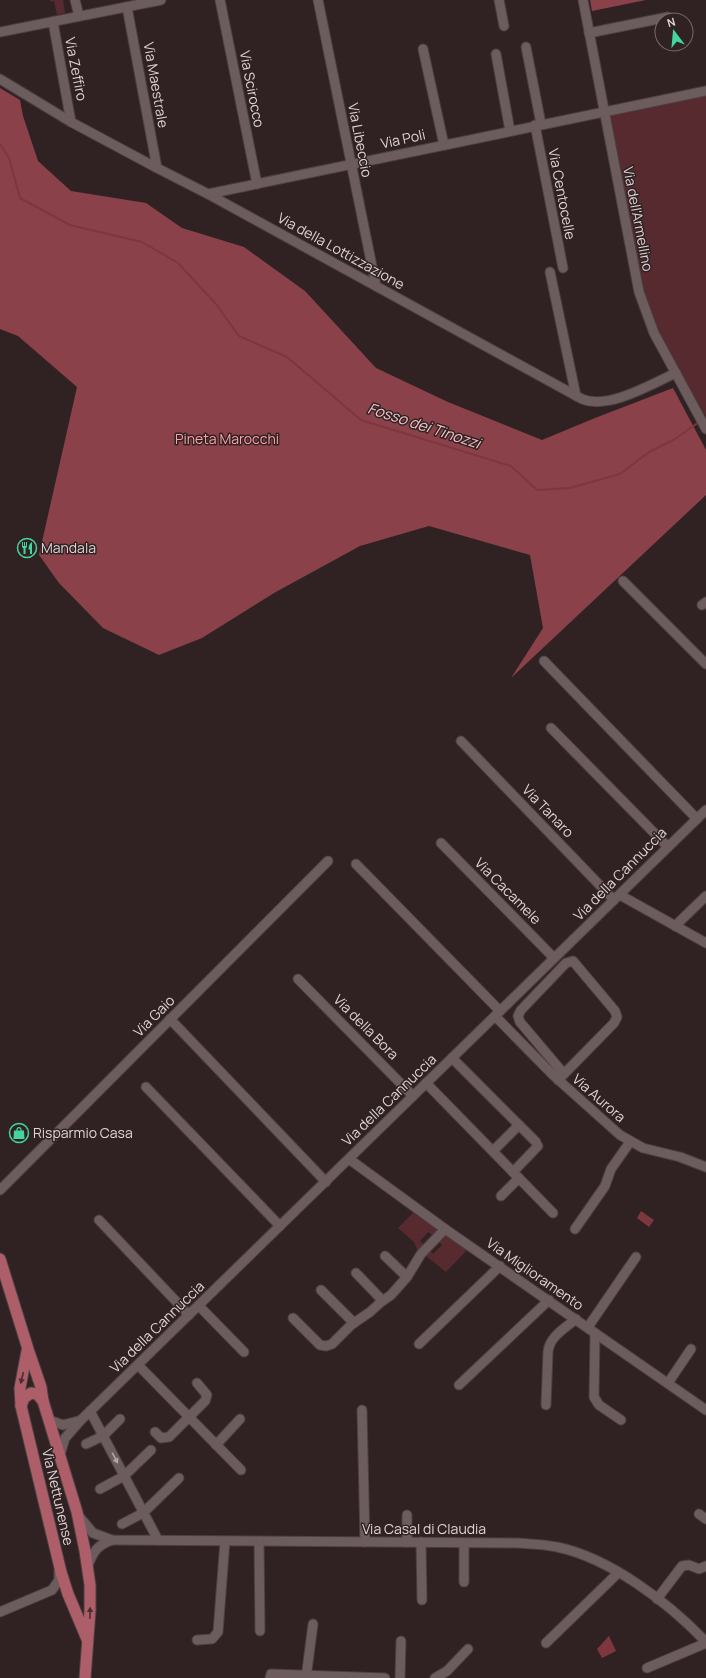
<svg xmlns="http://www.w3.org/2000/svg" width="706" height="1678" font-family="Manrope,sans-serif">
<rect width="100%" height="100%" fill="#302223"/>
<g fill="#572a2f">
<path d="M50 0H63L65 13 57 15 54 1 50 2Z"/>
<path d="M706 93V417L649 317 640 294 609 113Z"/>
<path d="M414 1212 440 1230 434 1236 428 1232 420 1241 424 1245 418 1252 414 1242 398 1228Z"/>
<path d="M445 1234 468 1249 446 1272 425 1255 429 1250 433 1254 442 1245 438 1241Z"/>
</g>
<g fill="#8a4149">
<path d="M590 0H646L592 11Z"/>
<path d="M0 88 20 100 23 116 38 161 71 191 146 203 182 228 244 247 305 291 376 368 448 402 542 440 595 418 673 388 706 450V495L511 678 543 628 530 555 429 526 360 546 274 593 202 638 159 655 103 628 59 583 39 555 77 387 18 336 0 329Z"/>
</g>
<g fill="#7e363f">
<path d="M641 1211 654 1220 649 1227 637 1218Z"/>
<path d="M609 1636 616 1651 602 1658 597 1649Z"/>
</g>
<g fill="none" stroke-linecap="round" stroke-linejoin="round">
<path stroke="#7e363f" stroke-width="2" d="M0 144 9 158 20 198 70 225 142 242 178 263 216 304 239 336 287 357 361 420 511 466 537 490 570 488 620 474 649 452 675 439 699 422"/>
<defs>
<g id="minor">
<path d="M75 0 79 16"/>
<path d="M220 0 257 184"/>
<path d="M318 0 376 286"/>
<path d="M499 0 504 26"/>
<path d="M583 0 639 292 654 333 706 429"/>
<path d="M127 7 157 168"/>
<path d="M53 22 71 122"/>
<path d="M0 32 161 0"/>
<path d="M589 33 668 17"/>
<path d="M526 47 541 124"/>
<path d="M423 49 444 145"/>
<path d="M496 54 510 131"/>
<path d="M0 79 71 122 157 168 208 194 582 399C609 410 651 384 676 373"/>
<path d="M535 125 563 268"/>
<path d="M208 194 706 91"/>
<path d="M550 272 576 396"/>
<path d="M623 581 706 664"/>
<path d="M702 605 706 602"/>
<path d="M544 661 697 819"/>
<path d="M551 728 668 847"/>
<path d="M461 741 614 900"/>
<path d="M441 843 554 958"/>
<path d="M356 864 500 1011"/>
<path d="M620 895 706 943"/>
<path d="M675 926 706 896"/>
<path d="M298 979 413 1096"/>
<path d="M495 1016 554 1076 620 1135 643 1148 680 1157 706 1167"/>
<path d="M170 1019 326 1182"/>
<path d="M452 1058 536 1142"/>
<path d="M558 1080 564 1074 614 1023 617 1017 615 1011 573 961 566 963 521 1010 518 1016 520 1022 564 1074"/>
<path d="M426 1083 553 1213"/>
<path d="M146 1087 280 1226"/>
<path d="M493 1151 519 1125"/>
<path d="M349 1159 445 1229 706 1410"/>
<path d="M513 1172 538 1146"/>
<path d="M0 1190 328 861"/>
<path d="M501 1196 519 1178"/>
<path d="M99 1220 189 1315"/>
<path d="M575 1229 605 1186 611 1169 630 1142"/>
<path d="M385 1256 407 1277"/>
<path d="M356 1273 382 1300"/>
<path d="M321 1290 354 1323"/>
<path d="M199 1306 244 1352"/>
<path d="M293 1318 320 1345 326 1346 332 1344 351 1325 370 1312 381 1302 391 1295 407 1277 421 1254 445 1229"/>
<path d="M588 1327 636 1257"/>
<path d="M595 1333 594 1397 599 1405 621 1420"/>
<path d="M419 1344 500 1266"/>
<path d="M138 1365 241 1470"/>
<path d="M668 1383 691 1349"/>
<path d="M459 1385 549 1300"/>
<path d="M546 1405 548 1352C549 1337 565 1328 576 1319"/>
<path d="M362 1410 365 1542"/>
<path d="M90 1411 158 1540"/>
<path d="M49 1420 63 1425 78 1421"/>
<path d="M155 1432 161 1438 169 1437 205 1401 207 1395 197 1383"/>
<path d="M86 1444 103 1436 120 1419"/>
<path d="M216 1445 240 1419"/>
<path d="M60 1455 65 1438 80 1421 706 810"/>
<path d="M100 1489 124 1476 151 1450"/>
<path d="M699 1514 706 1519"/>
<path d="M78 1515 93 1533 112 1540 517 1543C530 1544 544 1544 557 1547 610 1558 669 1603 706 1642"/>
<path d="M122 1524 143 1513 179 1478"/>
<path d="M259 1541 260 1631"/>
<path d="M407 1542V1515"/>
<path d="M421 1542 422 1600"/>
<path d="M87 1567C94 1551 96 1546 112 1540"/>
<path d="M464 1582V1543"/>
<path d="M657 1599 682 1566 689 1565 699 1569 706 1566"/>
<path d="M0 1612 52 1590 59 1580V1571"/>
<path d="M197 1640 212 1639 218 1632 225 1541"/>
<path d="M546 1643 618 1573"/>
<path d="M647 1668 706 1643"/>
<path d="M270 1678 271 1674 385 1678"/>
<path d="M306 1678 313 1624"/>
<path d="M400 1678 401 1641"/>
<path d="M435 1678 447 1671 468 1649"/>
</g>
<g id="major">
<path d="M0 1259 28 1349 41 1387 43 1401 77 1512 85 1551 90 1585V1611L85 1678"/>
<path d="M27 1351 20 1388 21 1406 61 1572 68 1594 87 1639"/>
<path d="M21 1406 24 1398 31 1393 37 1394 43 1401"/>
</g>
</defs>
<use href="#minor" stroke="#4c4041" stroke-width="11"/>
<use href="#major" stroke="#4c4041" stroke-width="13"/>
<use href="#minor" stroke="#6d5c5d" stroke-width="9"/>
<use href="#major" stroke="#ad5e68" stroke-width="11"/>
</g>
<defs><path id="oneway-solid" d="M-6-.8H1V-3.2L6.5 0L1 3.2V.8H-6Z"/></defs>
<g fill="#492e31">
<use href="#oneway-solid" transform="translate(22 1378) rotate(103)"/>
<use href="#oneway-solid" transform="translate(90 1613) rotate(-89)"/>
</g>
<use fill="#b1a5a6" href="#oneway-solid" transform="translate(115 1458) rotate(62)"/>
<defs>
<symbol id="restaurant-ring" viewBox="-11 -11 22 22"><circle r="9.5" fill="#302223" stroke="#44d49f" stroke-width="1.5"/><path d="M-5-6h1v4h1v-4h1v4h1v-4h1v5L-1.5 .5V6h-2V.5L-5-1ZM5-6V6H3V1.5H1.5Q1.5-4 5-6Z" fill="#44d49f"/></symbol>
<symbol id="shop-ring" viewBox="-11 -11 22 22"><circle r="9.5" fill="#302223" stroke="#44d49f" stroke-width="1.5"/><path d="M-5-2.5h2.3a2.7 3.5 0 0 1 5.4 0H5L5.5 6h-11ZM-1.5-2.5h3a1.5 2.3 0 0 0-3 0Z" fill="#44d49f"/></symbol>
</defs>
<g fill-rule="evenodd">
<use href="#restaurant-ring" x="16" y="537" width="22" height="22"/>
<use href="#shop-ring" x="8" y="1122" width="22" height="22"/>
</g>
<g text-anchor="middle" stroke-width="3" stroke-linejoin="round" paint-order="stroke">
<g font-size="14" fill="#dfd5d6" stroke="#302223">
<text transform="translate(76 69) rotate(79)" y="5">Via Zeffiro</text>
<text transform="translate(156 85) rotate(80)" y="5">Via Maestrale</text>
<text transform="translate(252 89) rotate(79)" y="5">Via Scirocco</text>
<text transform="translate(403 139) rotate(-12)" y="5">Via Poli</text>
<text transform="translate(360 140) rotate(79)" y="5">Via Libeccio</text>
<text transform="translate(562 194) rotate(79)" y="5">Via Centocelle</text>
<text transform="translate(638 219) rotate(79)" y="5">Via dell'Armellino</text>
<text transform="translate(341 251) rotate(29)" y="5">Via della Lottizzazione</text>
<text transform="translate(548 811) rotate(46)" y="5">Via Tanaro</text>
<text transform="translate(620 874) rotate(-45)" y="5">Via della Cannuccia</text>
<text transform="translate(508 891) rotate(45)" y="5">Via Cacamele</text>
<text transform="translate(154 1016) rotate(-45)" y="5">Via Gaio</text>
<text transform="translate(366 1027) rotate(45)" y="5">Via della Bora</text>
<text transform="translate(599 1098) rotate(41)" y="5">Via Aurora</text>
<text transform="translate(389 1100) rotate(-44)" y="5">Via della Cannuccia</text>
<text transform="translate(535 1274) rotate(35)" y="5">Via Miglioramento</text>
<text transform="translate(157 1327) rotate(-44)" y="5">Via della Cannuccia</text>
<text transform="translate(58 1497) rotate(77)" y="5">Via Nettunense</text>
<text x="424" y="1534">Via Casal di Claudia</text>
</g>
<g font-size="14" fill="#faa3aa" stroke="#302223">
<text x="227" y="444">Pineta Marocchi</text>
</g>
<g font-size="14" fill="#dfd5d6" stroke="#302223" text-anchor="start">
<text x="41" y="553">Mandala</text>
<text x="33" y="1138">Risparmio Casa</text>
</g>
<g font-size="15" font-style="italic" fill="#f2c5c8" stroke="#302223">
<text transform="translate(424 426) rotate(18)" y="5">Fosso dei Tinozzi</text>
</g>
</g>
<g transform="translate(674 32) rotate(344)"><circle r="19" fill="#302223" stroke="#766a6b"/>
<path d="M0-3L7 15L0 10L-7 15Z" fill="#44d49f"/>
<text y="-6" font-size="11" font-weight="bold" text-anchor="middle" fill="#dfd5d6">N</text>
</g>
</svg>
